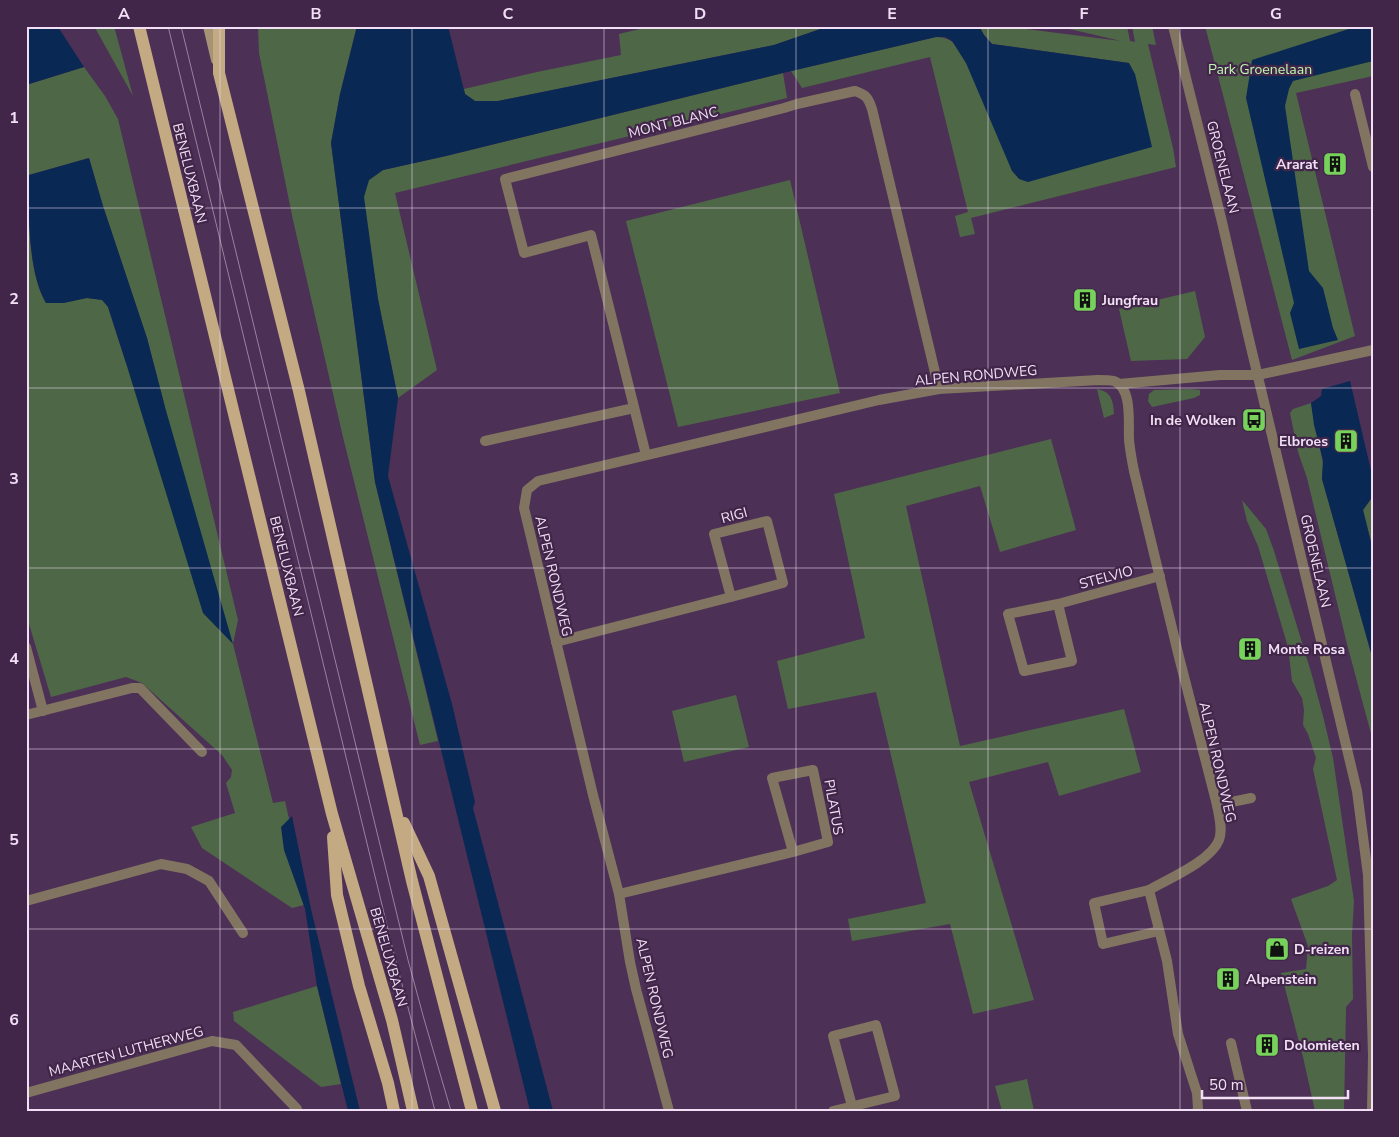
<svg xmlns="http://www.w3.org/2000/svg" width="1399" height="1137" font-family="'Nunito Sans',sans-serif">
<rect width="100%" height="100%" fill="#4d3055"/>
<g fill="#4e6847" fill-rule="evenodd">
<path d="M94 26H114L133 96Z"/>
<path d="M258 26H357L340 94 331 143 375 482 438 741 420 745 343 437 293 220 259 53Z"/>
<path d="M652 26H829L774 45 498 101H475L465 94 464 89 537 72 621 55 619 34Z"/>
<path d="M979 26 1026 29 1121 41 1065 28 1064 26H1127L1130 41 1135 42 1132 26H1152L1156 45 1148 44 1173 148 1176 167 971 218 975 234 960 237 955 216 968 212 930 57 802 88 791 71 936 37C956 38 956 47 966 63H1129L992 44 984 35Z"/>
<path d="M1205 26H1373V76L1296 93 1355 336 1292 360Z"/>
<path d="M84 67 105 96 118 119 238 620 233 644 273 803 285 801 308 904 292 908 202 848 191 827 235 813 226 783 231 777 232 770 222 755 142 683 126 677 51 697 26 614V85ZM89 158 103 206 147 338 165 407 126 363 108 307 103 300 87 298 46 303C26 269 30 214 29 175Z"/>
<path d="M783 73 787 98 395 193 437 370 398 398 378 299 363 197 369 180 383 170 446 156Z"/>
<path d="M790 180 840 393 678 427 626 221Z"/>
<path d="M1195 291 1205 337 1187 359 1131 361 1119 309Z"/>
<path d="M1097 389C1112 392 1113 401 1114 414L1104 418Z"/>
<path d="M1190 389 1200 390V395L1194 398 1152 407 1148 401 1149 394 1154 390Z"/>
<path d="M1311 403 1323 464 1322 479 1373 660V741L1347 644 1307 478 1298 452 1290 413 1293 409Z"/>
<path d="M1051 439 1076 530 1000 552 980 486 906 506 960 746 1124 709 1141 772 1059 796 1048 762 969 782 1034 1000 973 1014 950 924 852 941 848 919 926 903 876 692 788 709 777 661 865 638 834 494Z"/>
<path d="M1373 496V550L1363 510Z"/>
<path d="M1242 500 1266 529 1274 551 1311 672 1323 716 1333 758 1354 901 1352 935 1353 999 1346 1007 1344 1111H1315L1303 1057 1281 973 1306 969 1308 946 1291 899 1328 886 1337 880 1313 769 1316 758 1308 734 1303 725 1304 710 1302 698 1292 681 1288 647 1258 546 1247 521Z"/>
<path d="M736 695 749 747 684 762 672 711Z"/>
<path d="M317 986 341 1084 321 1087 234 1021 233 1012Z"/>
<path d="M1027 1079 1034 1111H1002L995 1086Z"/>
</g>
<g fill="#0a2854">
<path d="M26 26H59L60 30 84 67 26 85Z"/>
<path d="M357 26H448L465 94 475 101H498L774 45 829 26H979L984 35 992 44 1129 63 1135 74 1152 147 1028 182 1019 179 1012 171 966 63 952 41 945 37H936L783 73 446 156 383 170 369 180 364 197 378 299 398 398 388 476 452 704 475 802 473 808 553 1111H530L375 482 331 143 340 94Z"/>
<path d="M1358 26H1373V61L1293 81 1289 89 1285 106 1309 271 1323 288 1333 328 1338 340 1299 349 1290 313 1294 303 1246 98 1252 60Z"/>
<path d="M89 158 103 206 147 338 165 407 233 644 203 613 126 363 108 307 102 300 87 298 64 303H46C28 272 28 212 29 175Z"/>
<path d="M1350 381 1373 479V496L1363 510 1373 550V660L1322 479 1323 460 1314 425 1311 403 1321 396 1322 389Z"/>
<path d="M292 816 311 909 360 1111H348L317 986 305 909 284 850 281 827Z"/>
</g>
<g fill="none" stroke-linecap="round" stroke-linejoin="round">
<g stroke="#817562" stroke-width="10">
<path d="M1355 94 1373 167"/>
<path d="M1119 384 1220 375H1258L1373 350"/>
<path d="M485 441 634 408"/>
<path d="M646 455 591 235 524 253 505 179 784 108 797 104 855 91C866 95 868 97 872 109L939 389"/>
<path d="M1058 604 1008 614 1024 671 1072 661 1058 604 1160 576"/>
<path d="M556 642 731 597 714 534 767 521 783 583 731 597"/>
<path d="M26 647 43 711"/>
<path d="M26 715 132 688H140L202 752"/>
<path d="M1217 805 1251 798"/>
<path d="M1149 890 1094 903 1103 944 1159 931"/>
<path d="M619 894 793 852 772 778 813 770 828 842 793 852"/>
<path d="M26 901 161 864 187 869 209 881 243 933"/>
<path d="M1231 1043 1247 1111"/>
<path d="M26 1093 212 1041 236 1045 297 1109"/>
<path d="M669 1111 636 989 630 962 619 894 593 795 524 508 527 490 538 481 879 400 939 389 1098 380C1103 380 1110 380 1114 381 1133 388 1128 424 1129 440 1130 450 1132 461 1134 471L1179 657 1217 805C1219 816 1223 830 1219 840 1211 861 1168 879 1149 890L1167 961 1178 1034 1197 1093 1198 1109 1197 1111"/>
<path d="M833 1111 895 1096 876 1025 833 1036 852 1106"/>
</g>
<path stroke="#817562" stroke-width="10" d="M1173 26 1222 222 1248 335 1357 791 1368 875 1373 1055 1372 1111"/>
<path stroke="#a69375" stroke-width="10" d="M208 26 216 60"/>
<g stroke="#c3aa83" stroke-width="12">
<path d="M139 26 332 814 392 1020 413 1111"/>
<path d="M219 26V73L299 391 412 881 472 1111"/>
<path d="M404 823 429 876 495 1111"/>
<path d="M333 837 337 895 359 986 388 1083 394 1111"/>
</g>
<g stroke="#9982a0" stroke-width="1">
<path d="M168 26 392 946 435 1111"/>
<path d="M181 26 408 960 424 1019 451 1111"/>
</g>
</g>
<path fill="none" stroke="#f0dff5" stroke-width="1" stroke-opacity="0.55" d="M220 26V1111M412 26V1111M604 26V1111M796 26V1111M988 26V1111M1180 26V1111M26 208H1373M26 388H1373M26 568H1373M26 749H1373M26 929H1373"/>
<defs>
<symbol id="building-square" viewBox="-11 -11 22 22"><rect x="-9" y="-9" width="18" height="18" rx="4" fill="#76d25a" stroke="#42264a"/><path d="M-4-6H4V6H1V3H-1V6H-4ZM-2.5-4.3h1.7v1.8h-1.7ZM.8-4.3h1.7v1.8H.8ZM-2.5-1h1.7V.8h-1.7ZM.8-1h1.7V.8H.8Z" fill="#111"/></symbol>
<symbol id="bus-square" viewBox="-11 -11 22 22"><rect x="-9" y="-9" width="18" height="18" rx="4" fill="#76d25a" stroke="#42264a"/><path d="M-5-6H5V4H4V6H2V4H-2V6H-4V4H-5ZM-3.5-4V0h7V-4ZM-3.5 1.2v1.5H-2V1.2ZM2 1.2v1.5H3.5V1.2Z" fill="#111"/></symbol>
<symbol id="shop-square" viewBox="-11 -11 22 22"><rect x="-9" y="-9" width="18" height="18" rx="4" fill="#76d25a" stroke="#42264a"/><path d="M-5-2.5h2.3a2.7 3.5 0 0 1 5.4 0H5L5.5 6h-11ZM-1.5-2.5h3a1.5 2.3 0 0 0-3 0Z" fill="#111"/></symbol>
</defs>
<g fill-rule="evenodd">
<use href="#building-square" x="1321" y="150" width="28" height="28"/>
<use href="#building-square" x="1071" y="286" width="28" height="28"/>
<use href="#bus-square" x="1240" y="406" width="28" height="28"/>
<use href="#building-square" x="1332" y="427" width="28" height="28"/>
<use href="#building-square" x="1236" y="635" width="28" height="28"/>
<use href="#shop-square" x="1263" y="935" width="28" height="28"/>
<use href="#building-square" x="1214" y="965" width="28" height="28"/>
<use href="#building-square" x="1253" y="1031" width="28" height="28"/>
</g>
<g text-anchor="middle" stroke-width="4.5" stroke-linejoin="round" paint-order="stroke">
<g font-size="14" fill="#bcf8ac" stroke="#42264a">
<text x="1260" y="74">Park Groenelaan</text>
</g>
<g font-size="14" fill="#f0dff5" stroke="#42264a">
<text transform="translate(673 122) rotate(-14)" y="5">MONT BLANC</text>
<text transform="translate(1223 167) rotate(76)" y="5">GROENELAAN</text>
<text transform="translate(190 173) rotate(76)" y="5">BENELUXBAAN</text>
<text transform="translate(976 375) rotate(-5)" y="5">ALPEN RONDWEG</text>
<text transform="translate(734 515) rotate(-15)" y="5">RIGI</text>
<text transform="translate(1316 561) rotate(77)" y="5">GROENELAAN</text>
<text transform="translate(287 566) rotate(76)" y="5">BENELUXBAAN</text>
<text transform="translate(554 576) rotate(77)" y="5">ALPEN RONDWEG</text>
<text transform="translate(1106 577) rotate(-15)" y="5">STELVIO</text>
<text transform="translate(1218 762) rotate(77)" y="5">ALPEN RONDWEG</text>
<text transform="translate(834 807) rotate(80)" y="5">PILATUS</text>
<text transform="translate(389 957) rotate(74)" y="5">BENELUXBAAN</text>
<text transform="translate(655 998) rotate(77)" y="5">ALPEN RONDWEG</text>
<text transform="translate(126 1051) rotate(-15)" y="5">MAARTEN LUTHERWEG</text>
</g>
<g font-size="14" font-weight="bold" fill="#f0dff5" stroke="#42264a" text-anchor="start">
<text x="1318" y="169" text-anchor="end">Ararat</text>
<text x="1102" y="305">Jungfrau</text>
<text x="1236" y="425" text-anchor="end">In de Wolken</text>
<text x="1328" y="446" text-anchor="end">Elbroes</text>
<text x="1268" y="654">Monte Rosa</text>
<text x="1294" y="954">D-reizen</text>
<text x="1246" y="984">Alpenstein</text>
<text x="1284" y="1050">Dolomieten</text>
</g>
</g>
<rect width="1399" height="1137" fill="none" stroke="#42264a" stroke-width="55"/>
<path d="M1202 1090v8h146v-8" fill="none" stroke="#f0dff5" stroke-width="2.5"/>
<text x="1209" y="1090" font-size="15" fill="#f0dff5" stroke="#42264a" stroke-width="4" paint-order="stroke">50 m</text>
<rect x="28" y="28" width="1344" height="1082" fill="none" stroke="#f0dff5" stroke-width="2"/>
<g font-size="16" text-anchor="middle" font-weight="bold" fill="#f0dff5">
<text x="124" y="19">A</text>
<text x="316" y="19">B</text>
<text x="508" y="19">C</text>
<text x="700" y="19">D</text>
<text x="892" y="19">E</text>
<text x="1084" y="19">F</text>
<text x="1276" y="19">G</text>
<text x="14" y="123">1</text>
<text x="14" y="304">2</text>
<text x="14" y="484">3</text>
<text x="14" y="664">4</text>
<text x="14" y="845">5</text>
<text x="14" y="1025">6</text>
</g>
</svg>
